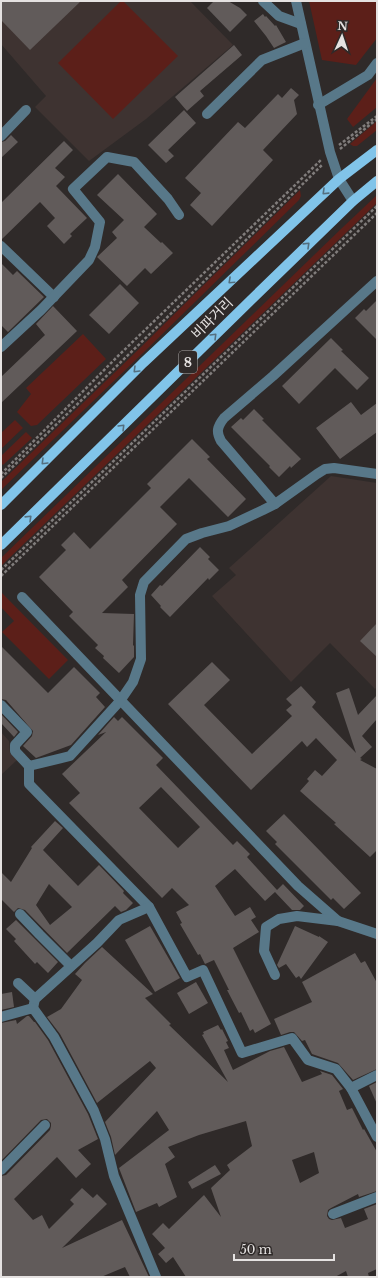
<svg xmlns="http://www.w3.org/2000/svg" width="378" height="1278" font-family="'Libre Baskerville','Noto Sans KR',serif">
<rect width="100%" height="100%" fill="#2f2a29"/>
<g fill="#3e3331">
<path d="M13 1H190L233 45 146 119 89 161 35 107 46 96 1 44V13Z"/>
<path d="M331 476 377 483V687L375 689 330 643 291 682 212 596 236 575 229 568Z"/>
<path d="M1 732 9 741 10 753 17 760 1 775Z"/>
</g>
<g fill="#5c1f19">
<path d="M121 1H123L178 56 113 119 58 63Z"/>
<path d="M309 1H377V38L356 65 322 60Z"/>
<path d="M377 78V107L353 127 347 119Z"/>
<path d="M377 121V130L357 146H353L350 144Z"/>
<path d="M300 190 301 196 299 200 143 353 1 490V482L139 349Z"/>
<path d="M377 195V203L1 566V558L342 228Z"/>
<path d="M83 334 106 359 37 425 31 426 17 412 31 394 26 388Z"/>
<path d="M15 420 23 428 1 449V433Z"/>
<path d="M26 432 32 438 3 465 1 463V456Z"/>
<path d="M1 592 68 660 49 679 2 632 14 621 1 607Z"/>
</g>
<g fill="#615b5a" fill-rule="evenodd">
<path d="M1 1H81L30 50 1 20Z"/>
<path d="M214 1H228L240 8 247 15 230 32 207 8Z"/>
<path d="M263 14 265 17 266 16 275 26 276 25 286 42 274 48 266 36 254 21Z"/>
<path d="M234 45 242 55 200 91 204 96 187 111 175 97Z"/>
<path d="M291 88 299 95 294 100 297 114 263 150 273 160 212 226 190 205 201 193 185 178 238 122 245 128 278 94 282 98Z"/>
<path d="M184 110 196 123 168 150 174 156 166 163 148 145Z"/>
<path d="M11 135 18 142 1 158V142L5 141Z"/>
<path d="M64 141 73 150 55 168 65 177 56 186 87 218 70 234 72 236 64 244 47 226 55 218 40 202 1 240V203Z"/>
<path d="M118 174 157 214 144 227 161 243 162 242 173 253 151 274 145 268 127 286 97 257 117 238 112 232 124 220 97 195Z"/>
<path d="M1 263 13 275 17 271 44 297 8 332 1 325Z"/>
<path d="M120 284 139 303 109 334 89 315Z"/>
<path d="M377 300V340L355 318 364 309 366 311Z"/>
<path d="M53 306 77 331 1 403V377L45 335 36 324Z"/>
<path d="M331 338 343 350 341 351 369 378 357 390 335 368 299 404 282 386Z"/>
<path d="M351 402 361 415 377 403V432L340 459 316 428Z"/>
<path d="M254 409 264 419 262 420 301 459 291 468 290 466 279 477 269 467 270 466 231 427 241 418 243 420Z"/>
<path d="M192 439 210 457 207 459 246 499 228 517 189 478 160 507 177 524 122 580 128 587 102 613 134 614 133 645 134 646V657L119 673 103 658 104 656 95 648 98 645 69 616 73 612 39 577 66 550 61 545 74 532 90 549 151 488 147 484Z"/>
<path d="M200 547 210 557 208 559 219 570 209 580 208 578 170 617 160 607 161 606 151 595 160 585 162 586Z"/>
<path d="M377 623V657L360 641Z"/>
<path d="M1 646 48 693 74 667 100 693 96 697 105 707 71 745 36 758 23 746 32 736 33 731 6 700 1 699Z"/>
<path d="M212 662 230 680 204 705 252 754 292 716 286 710 292 705 286 699 301 686 316 702 312 707 356 753 336 693 349 688 358 715 377 695V719L362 736 372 747 360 758 362 759 360 760 377 769V850L370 857 334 824 336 823 300 791 309 781 307 779 315 770 322 776 337 760 316 738 307 747 302 741 251 790 168 704Z"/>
<path d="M1 714 18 732 14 737 1 723Z"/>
<path d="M114 717 118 721 122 717 163 758 156 765 233 845 237 841 250 854 247 857 277 890 283 884 304 906 300 910H292L275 892 265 901 235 869 215 886 235 916 250 907 256 917 251 920 259 932 233 948 271 1024 255 1033 253 1029 250 1031 241 1012 239 1013 227 990H229L214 960 205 964 200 954 198 955 180 924 182 923 176 912 189 905 172 888 162 898 69 803 80 793 62 774 106 732 98 735ZM161 787 200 827 178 848 139 808Z"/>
<path d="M284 814 361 893 344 909 333 898 331 900 275 844 277 842 266 831Z"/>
<path d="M55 821 63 828 43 850 78 886 99 865 124 891 123 893 133 903 126 910 121 912 115 906 67 953 25 910 18 908 14 912 1 899V872L11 882 32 848 31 847ZM49 884 72 907 50 925 36 905Z"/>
<path d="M16 920 58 962 48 973 37 962 35 964 14 941 16 939 6 929Z"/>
<path d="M150 926 180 978 155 992 125 940Z"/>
<path d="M295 926 319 937V936L328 942 301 979 299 976 296 978 286 964 279 968 277 965Z"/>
<path d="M102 947 153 994 145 998 171 1024 169 1025 228 1082 202 1035 204 1034 203 1032 218 1025 221 1030 222 1029 228 1041 226 1042 229 1048 224 1050 233 1070 270 1051 284 1047 302 1082 322 1074 320 1071 332 1075 343 1089 339 1091 347 1110 352 1108 363 1130 364 1129 377 1152V1191L359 1197 358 1194 331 1208 328 1210 327 1216 329 1219 332 1220 341 1218 345 1228 368 1219 364 1209 377 1204V1269L368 1273 369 1277H348L346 1271 335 1277H186L173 1257 166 1263 158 1254 165 1248 152 1234 163 1223 169 1229 204 1195 221 1217 211 1188 230 1170 227 1165 252 1146 246 1121 199 1135 168 1147 175 1157 165 1164 177 1197 159 1207 157 1203 136 1212 119 1168 169 1130 157 1111 115 1155 111 1137 105 1122 156 1068 150 1061 97 1103 60 1034 47 1017 61 1009 82 980 75 974 85 963ZM314 1152 319 1173 300 1183 292 1160Z"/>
<path d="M355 953 361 963 365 961 377 983V1069L353 1080 338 1063 312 1054 305 1040 302 1041 294 1032H290L281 1035 274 1019 312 1002 302 982Z"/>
<path d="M196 982 208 1003 189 1014 177 993Z"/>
<path d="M12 992 14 1007 1 1010V994Z"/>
<path d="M27 1016H29L34 1022H35L48 1040 88 1114 98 1139 78 1150 91 1164 76 1178 57 1157 14 1199 33 1220 42 1215 49 1229 74 1204 70 1200 82 1188 93 1198 97 1194 107 1204 62 1248 122 1220 149 1277H130L125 1267 101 1277H1V1176L6 1175 50 1130 51 1126V1123L47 1119 41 1120 1 1161V1023L16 1020 17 1024Z"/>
<path d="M377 1082V1104L369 1086Z"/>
<path d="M215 1165 221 1174 192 1189 188 1182Z"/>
</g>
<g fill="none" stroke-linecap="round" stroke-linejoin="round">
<g stroke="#817d7c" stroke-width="2.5" stroke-dasharray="3 2" stroke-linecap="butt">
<path d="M339 145 377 116"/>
<path d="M340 149 377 119"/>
<path d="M1 474 118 356 322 159"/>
<path d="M1 478 186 299 323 164"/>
<path d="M1 570 377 206"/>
<path d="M1 576 377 213"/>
</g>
<g stroke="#587889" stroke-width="10">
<path d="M263 1 279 16 301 24"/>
<path d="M296 1 330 152 339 179 353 201"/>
<path d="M318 105 368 75 377 63"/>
<path d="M207 114 262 60 305 43"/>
<path d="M1 136 26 110"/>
<path d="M1 246 54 297"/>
<path d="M1 347 41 310 89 260 95 247 100 222 73 189 107 157 134 162 168 199 179 215"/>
<path d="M275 504 221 441C216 432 217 427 224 418L273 376 377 281"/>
<path d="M22 597 298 886 338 921 377 934"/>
<path d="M1 705 27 732 15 745V751L29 766 70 756 120 701 133 682 141 659 140 595 144 582 186 539 202 533 229 526 263 510 275 504 317 474 325 469 334 468 377 474"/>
<path d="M29 766V784L149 907 187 977 203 970 242 1053 292 1038 308 1060 336 1069 351 1088 377 1137"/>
<path d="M20 914 40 935 71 966"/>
<path d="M275 975 264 951 266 927 279 919 297 916 338 921"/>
<path d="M18 983 35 999"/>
<path d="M33 1008 35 999 97 943 119 920 149 907"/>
<path d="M1 1017 33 1008 54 1037 94 1111 105 1139 114 1176 156 1277"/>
<path d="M351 1088 377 1075"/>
<path d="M1 1170 45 1125"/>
<path d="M333 1214 377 1197"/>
</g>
<g stroke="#81c4e9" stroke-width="10">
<path d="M1 505 143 363 339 179 377 150"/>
<path d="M1 545 252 299 353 201 377 181"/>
</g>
</g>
<defs><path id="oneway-chevron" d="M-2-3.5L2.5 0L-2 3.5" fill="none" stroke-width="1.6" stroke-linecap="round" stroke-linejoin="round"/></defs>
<g stroke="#546f7f">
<use href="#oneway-chevron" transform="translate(325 192) rotate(136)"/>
<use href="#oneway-chevron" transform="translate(307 245) rotate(-44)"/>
<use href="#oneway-chevron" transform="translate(231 281) rotate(137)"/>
<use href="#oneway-chevron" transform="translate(214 336) rotate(-45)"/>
<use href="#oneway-chevron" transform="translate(136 370) rotate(135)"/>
<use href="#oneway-chevron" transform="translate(122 427) rotate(-45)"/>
<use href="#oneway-chevron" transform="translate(44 462) rotate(135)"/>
<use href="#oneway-chevron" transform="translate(29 518) rotate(-44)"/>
</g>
<g text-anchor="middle" stroke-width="3" stroke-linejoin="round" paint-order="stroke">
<rect fill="#2f2a29" stroke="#aeabaa" stroke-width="1" x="179" y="351" width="18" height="22" rx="3"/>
<g font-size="13" font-weight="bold" fill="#e5e2e1">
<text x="188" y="367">8</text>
</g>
<g font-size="14" fill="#e5e2e1" stroke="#2f2a29">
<text transform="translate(212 318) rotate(-45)" y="5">비파거리</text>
</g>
</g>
<rect width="378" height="1278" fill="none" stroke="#e5e2e1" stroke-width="4"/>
<g transform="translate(342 36) rotate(3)" stroke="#2f2a29" stroke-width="3" paint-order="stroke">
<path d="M0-3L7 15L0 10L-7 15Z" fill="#e5e2e1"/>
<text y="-6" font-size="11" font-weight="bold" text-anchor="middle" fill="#e5e2e1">N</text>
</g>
<path d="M234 1254v6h100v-6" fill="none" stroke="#e5e2e1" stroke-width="2"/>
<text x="240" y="1254" font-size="12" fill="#e5e2e1" stroke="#2f2a29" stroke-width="3" paint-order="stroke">50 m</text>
</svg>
